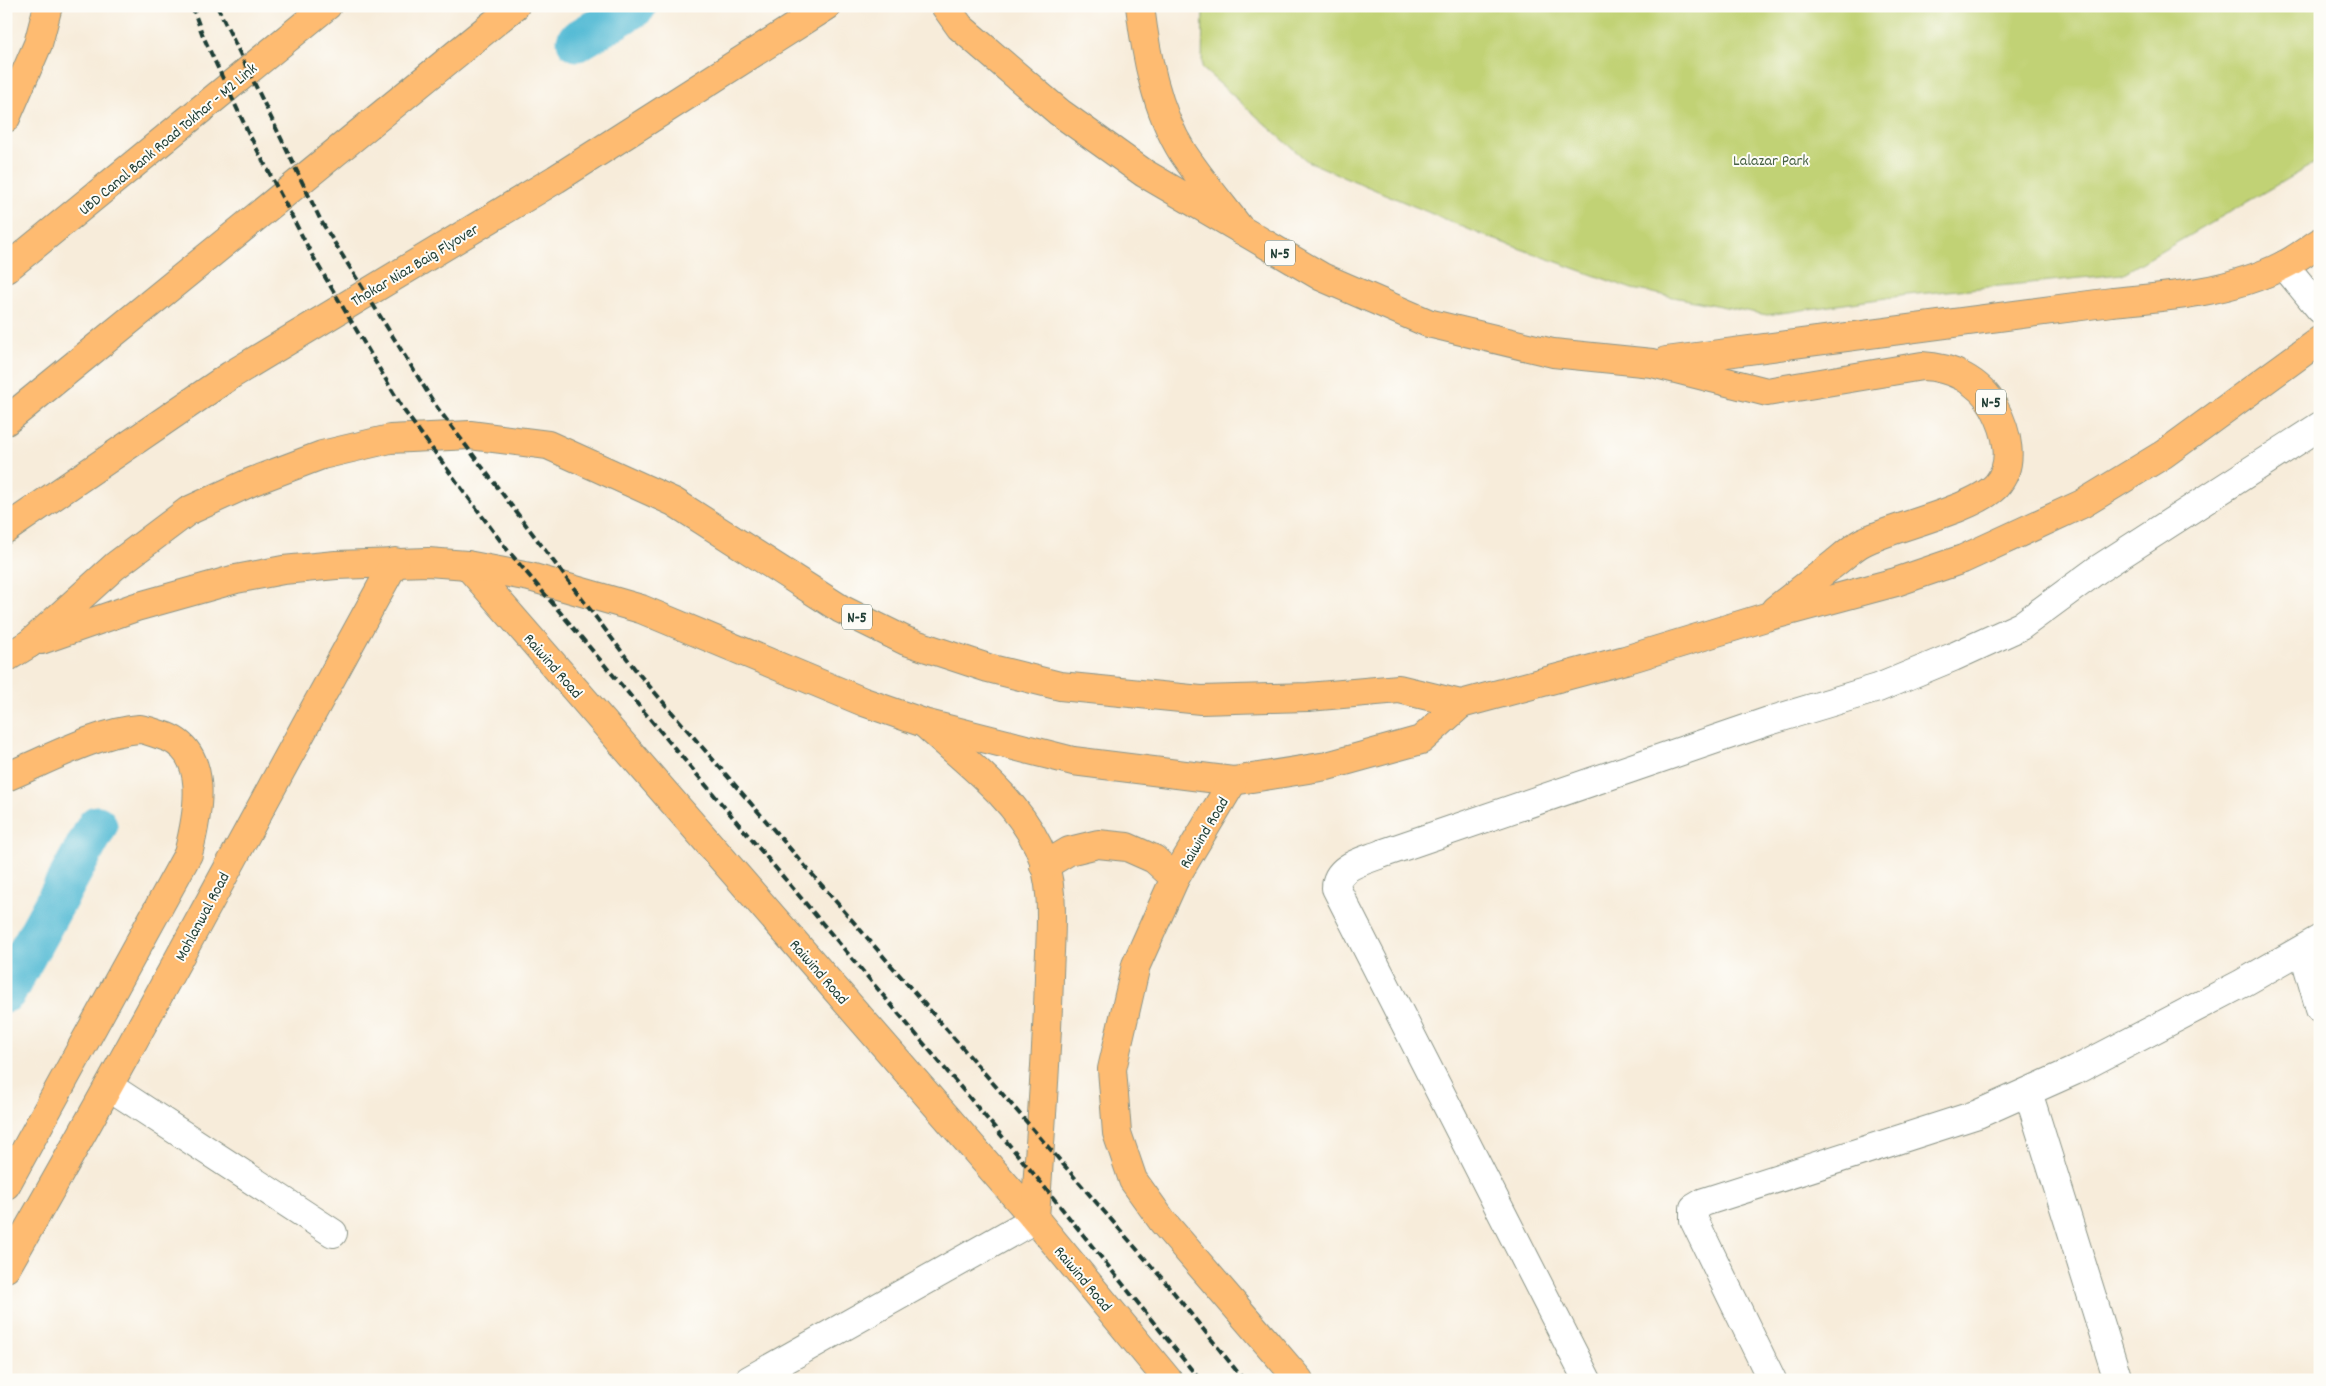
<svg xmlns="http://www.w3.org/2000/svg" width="2326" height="1386" font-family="Dekko,sans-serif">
<rect width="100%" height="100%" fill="#fdfcf7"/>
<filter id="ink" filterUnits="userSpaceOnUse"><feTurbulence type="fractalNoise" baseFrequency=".02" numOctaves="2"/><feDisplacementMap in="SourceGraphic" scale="10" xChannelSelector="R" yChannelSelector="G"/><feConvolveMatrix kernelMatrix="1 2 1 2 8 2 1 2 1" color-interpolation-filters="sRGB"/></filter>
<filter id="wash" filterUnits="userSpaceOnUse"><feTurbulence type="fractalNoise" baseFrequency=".0096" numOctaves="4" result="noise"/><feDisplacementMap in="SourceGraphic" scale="20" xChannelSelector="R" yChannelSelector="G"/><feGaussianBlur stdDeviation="1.12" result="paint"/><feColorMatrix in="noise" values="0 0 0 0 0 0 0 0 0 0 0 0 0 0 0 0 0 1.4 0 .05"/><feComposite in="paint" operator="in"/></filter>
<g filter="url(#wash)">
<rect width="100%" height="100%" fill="#f7ecda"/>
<path fill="#c1d275" stroke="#708854" d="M1203 6H2320V160L2122 274 1907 295 1767 315 1632 289 1482 235 1307 161 1202 68Z"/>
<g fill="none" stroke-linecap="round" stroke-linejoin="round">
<g stroke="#57bcd5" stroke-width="41">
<path d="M577 41 636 6"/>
<path d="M6 992 97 826"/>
</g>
</g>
</g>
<g filter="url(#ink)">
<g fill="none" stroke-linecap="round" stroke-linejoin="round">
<defs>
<g id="minor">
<path d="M2284 265 2320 309"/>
<path d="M2303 950 2320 1009"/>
<path d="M110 1087 333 1233"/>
<path d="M2028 1092 2118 1380"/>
<path d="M749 1380 1035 1219"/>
<path d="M1587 1380 1336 888C1336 866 1364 861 1381 854L1769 721 1878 688 1953 657 2021 626 2097 570 2320 426"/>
<path d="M1772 1380 1694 1220V1208L1704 1202 1978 1114 2074 1071 2241 984 2320 939"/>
</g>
<g id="major">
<path d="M945 6 960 27 1059 112 1144 173 1322 277 1428 323 1553 353 1652 363 1767 392 1922 366C1951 367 1980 381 1994 407 2007 431 2016 464 1996 486 1973 510 1895 526 1863 542 1853 547 1844 556 1835 563 1815 579 1795 594 1775 610"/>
<path d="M6 118 38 44 48 6"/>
<path d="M1666 361 2112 302C2170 297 2231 292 2284 265 2296 259 2308 250 2320 242"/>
<path d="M467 565 1035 1219 1168 1380"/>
<path d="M41 640 136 607 236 579 283 570 336 565 428 562 467 565 530 577 641 609 864 702 924 723 1073 761 1233 781 1327 766 1421 740 1461 704"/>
<path d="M29 644 115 566 188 511 251 482 322 455 390 439 470 435 548 445 674 502 841 609 906 641 988 668 1060 686 1201 700 1308 697 1399 689 1461 704 1625 660 1766 617 1896 582 1963 559 2082 504 2164 454 2320 340"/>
<path d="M926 725C966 762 1014 796 1038 846 1057 887 1050 933 1049 977 1047 1058 1040 1138 1035 1219"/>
<path d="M6 777C45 761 98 732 139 729 145 729 154 733 161 735 212 749 198 815 188 854L6 1185"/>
<path d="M1233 781 1175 878 1136 965 1112 1069 1117 1133 1133 1180 1163 1222 1299 1380"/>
<path d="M1044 866 1069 851 1098 844 1127 847 1154 859 1175 878"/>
<path d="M6 1268C140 1035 265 797 395 562"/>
</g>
<g id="highway">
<path d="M1140 6C1146 56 1156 110 1183 153 1201 180 1222 205 1241 230"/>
<path d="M6 269 327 6"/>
<path d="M6 421 515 6"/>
<path d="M6 529 231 375 556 179 827 6"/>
<path d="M6 658 29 644"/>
</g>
</defs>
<use href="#minor" stroke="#8b9487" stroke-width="30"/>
<use href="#major" stroke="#8b9487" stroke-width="30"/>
<use href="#highway" stroke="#8b9487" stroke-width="30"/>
<use href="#minor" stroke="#fff" stroke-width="28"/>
<use href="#major" stroke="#febb71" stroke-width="28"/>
<use href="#highway" stroke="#febb71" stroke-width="28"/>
<g stroke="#1f3d34" stroke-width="4" stroke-dasharray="8 4" stroke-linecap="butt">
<path d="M192 6 203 36 248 132 312 255 405 412 505 547 1038 1179 1200 1380"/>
<path d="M217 6 321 221 436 406 638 673 1166 1283 1244 1380"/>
</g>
</g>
</g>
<g text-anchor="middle" stroke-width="4" stroke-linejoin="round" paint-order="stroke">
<g fill="#fdfcf7" stroke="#62766e" stroke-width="1">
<rect x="1265" y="240.5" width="30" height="25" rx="4"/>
<rect x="1976" y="389.5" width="30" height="25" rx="4"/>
<rect x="842" y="604.5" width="30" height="25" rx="4"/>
</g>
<g font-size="15" font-weight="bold" fill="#1f3d34">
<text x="1280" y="258">N-5</text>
<text x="1991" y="407">N-5</text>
<text x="857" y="622">N-5</text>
</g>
<g font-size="16" fill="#1f3d34" stroke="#fdfcf7">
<text transform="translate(167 138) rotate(-40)" y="6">UBD Canal Bank Road Tokhar - M2 Link</text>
<text transform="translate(414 264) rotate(-31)" y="6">Thokar Niaz Baig Flyover</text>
<text transform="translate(554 665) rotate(49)" y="6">Raiwind Road</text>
<text transform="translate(1203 832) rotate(-59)" y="6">Raiwind Road</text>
<text transform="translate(201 916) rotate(-62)" y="6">Mohlanwal Road</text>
<text transform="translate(820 971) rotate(49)" y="6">Raiwind Road</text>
<text transform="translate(1084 1278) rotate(50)" y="6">Raiwind Road</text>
</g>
<g font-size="16" fill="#486244" stroke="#fdfcf7">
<text x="1771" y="165">Lalazar Park</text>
</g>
</g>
<rect width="2326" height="1386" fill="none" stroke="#fdfcf7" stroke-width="25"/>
</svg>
